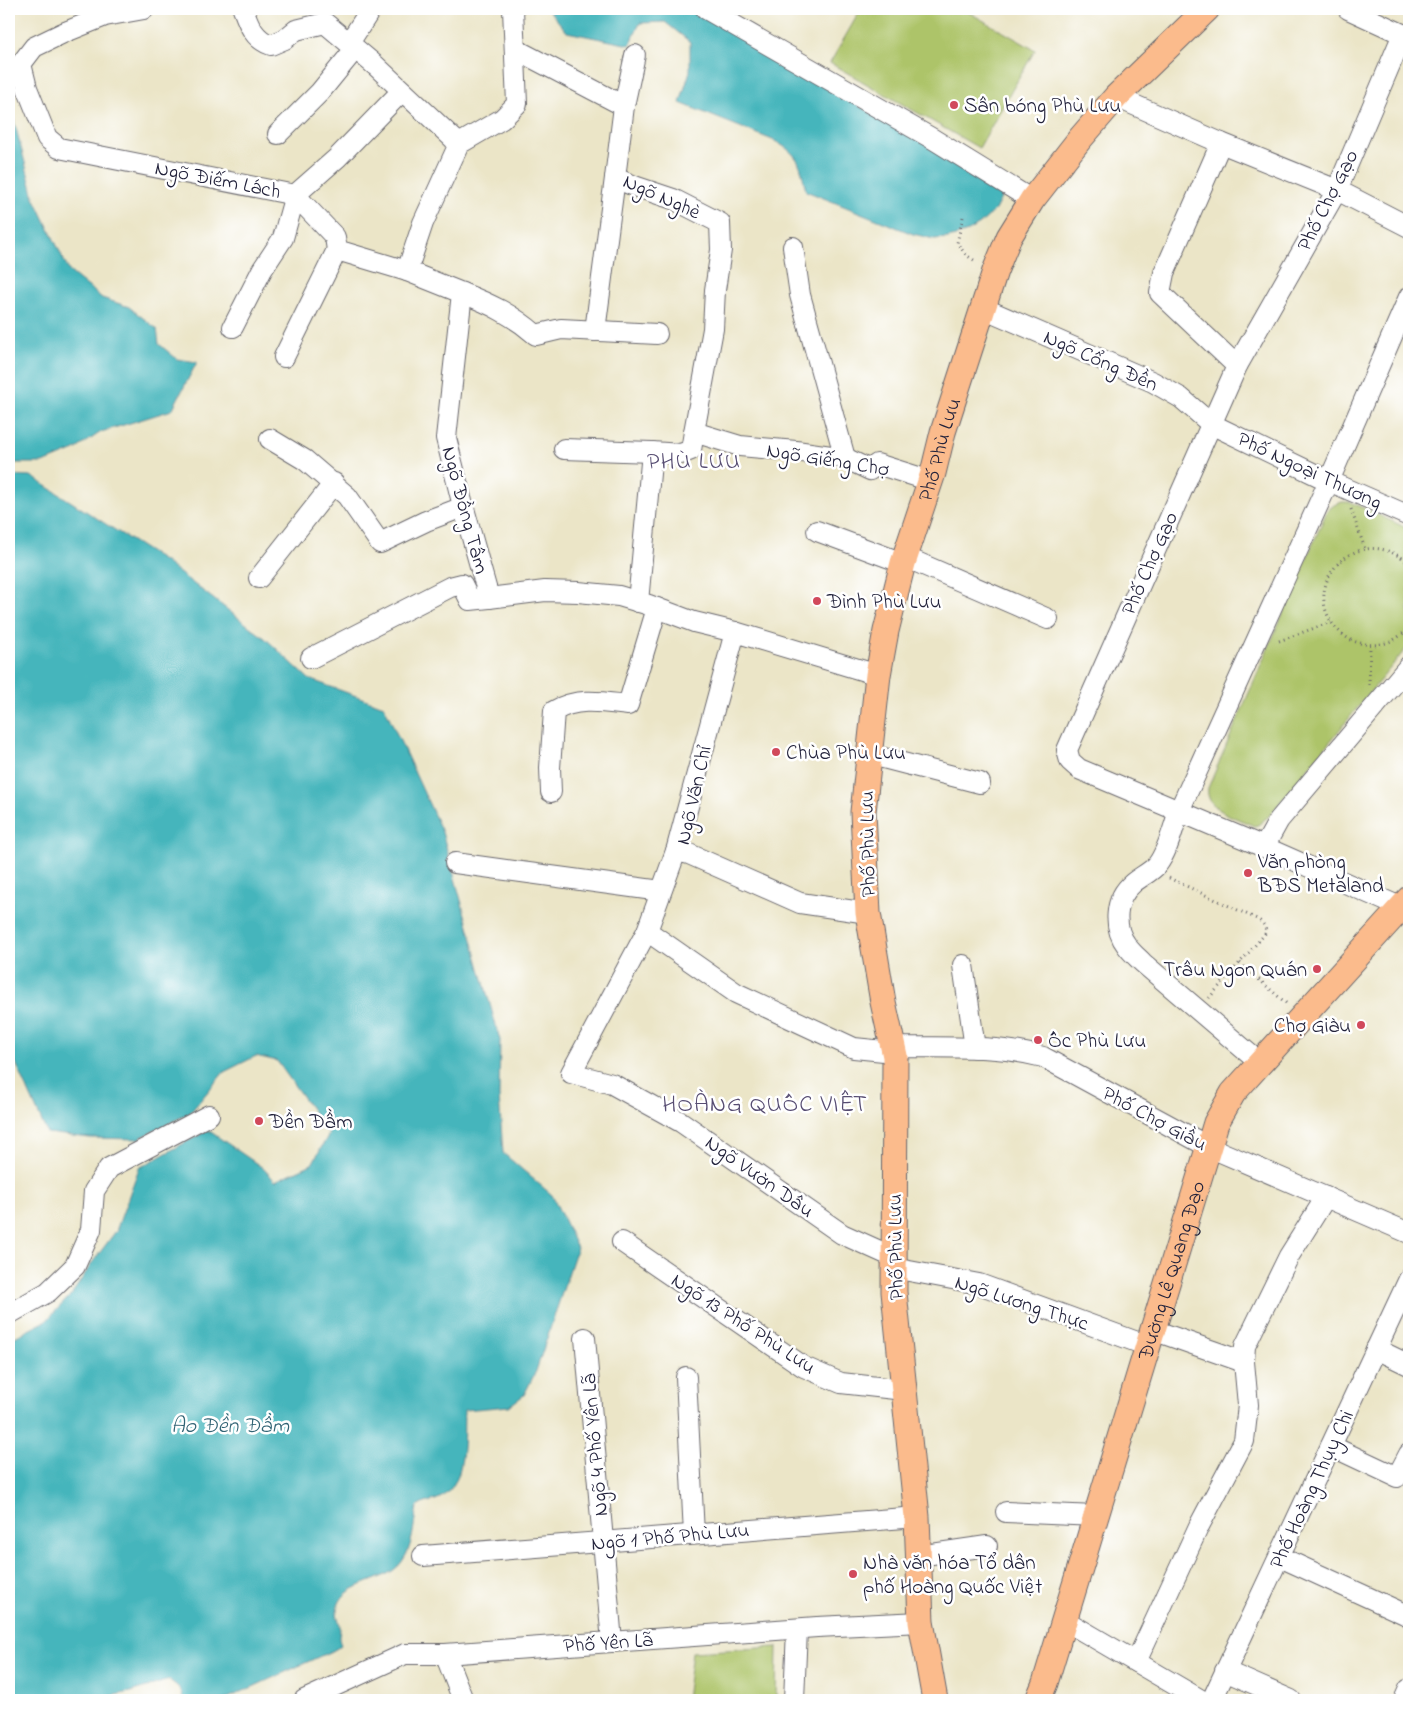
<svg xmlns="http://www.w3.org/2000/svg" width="1418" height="1709" font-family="'Indie Flower',sans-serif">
<rect width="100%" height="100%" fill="#fff"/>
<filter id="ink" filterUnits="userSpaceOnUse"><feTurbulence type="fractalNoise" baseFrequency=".02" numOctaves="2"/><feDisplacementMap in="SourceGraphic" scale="10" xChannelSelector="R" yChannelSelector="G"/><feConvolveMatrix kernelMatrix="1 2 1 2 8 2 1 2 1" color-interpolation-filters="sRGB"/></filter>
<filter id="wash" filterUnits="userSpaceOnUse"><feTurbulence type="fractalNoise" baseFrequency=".0096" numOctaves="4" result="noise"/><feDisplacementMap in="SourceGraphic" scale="20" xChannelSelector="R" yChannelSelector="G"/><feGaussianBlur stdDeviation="1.12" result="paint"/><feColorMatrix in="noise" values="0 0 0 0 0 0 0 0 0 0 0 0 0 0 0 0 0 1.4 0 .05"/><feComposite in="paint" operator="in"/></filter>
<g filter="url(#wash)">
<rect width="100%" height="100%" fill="#ebe5c7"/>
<g fill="#adc469" stroke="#687352">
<path d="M861 9H963L1035 50 979 148 830 63Z"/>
<path d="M1342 502H1350L1409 529V645L1269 816 1258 825 1254 826C1238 818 1204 810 1208 788L1327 511 1334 505Z"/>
<path d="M777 1647 776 1700H686L692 1652Z"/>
</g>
<g fill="#45b5bc" stroke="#346c7c">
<path d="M548 9H691L1005 190 995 210 980 224 965 233 948 238 934 239 913 234 806 191C800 164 801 156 775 141L680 103 690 71V42L665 22 640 23 630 45 567 32Z"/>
<path d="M9 106 13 117 34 197 69 271 102 298 129 307 157 329 159 344 177 359 197 362 172 410 101 432 75 450 43 463H9Z"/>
<path d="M9 475 31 476 165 562 266 639 309 679 384 706 442 832 500 1040 499 1096 503 1153 552 1195 577 1248 536 1371 524 1395 509 1406 464 1410C463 1436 467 1480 443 1496 435 1502 425 1501 417 1507 413 1526 414 1546 401 1563 384 1585 339 1581 337 1612 337 1617 340 1622 340 1627 340 1636 337 1635 341 1645L336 1649 224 1700H183C182 1689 178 1686 169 1680L131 1692 88 1700H9V1340L46 1321 72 1294 92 1263 116 1231 139 1168 208 1130 263 1168 275 1181 312 1164 329 1134 277 1061 256 1056 224 1072 190 1113 138 1139 90 1138 47 1133 15 1061 9 1057Z"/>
</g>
</g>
<g filter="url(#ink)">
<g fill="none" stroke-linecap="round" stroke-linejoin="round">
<defs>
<g id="minor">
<path d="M144 9 105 16 63 33 34 47 21 64 27 88 47 138 59 148 295 195 335 237 337 250 407 271"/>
<path d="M243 9C249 25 254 39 271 45L285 39 296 30 325 23 376 66 459 144"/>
<path d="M513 9 517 104 502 119 459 144 423 223 407 271 462 293 446 438 461 498 489 598 545 591 578 592 619 596 649 605 694 622 735 632 878 675"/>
<path d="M706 9 933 139 1032 200"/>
<path d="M1348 9 1409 37"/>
<path d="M1403 34 1337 190 1237 366 1067 750 1070 761 1079 769 1264 847 1409 911"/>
<path d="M349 43 371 9"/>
<path d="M515 49 624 106 615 178 637 187 673 199 720 223 721 250 715 290 713 329 694 432"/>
<path d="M1116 97 1221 143 1337 190 1409 227"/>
<path d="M624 106 635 55"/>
<path d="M278 134 320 92 355 49"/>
<path d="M1221 143 1164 273 1160 293 1237 366"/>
<path d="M793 247 800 295 845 458"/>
<path d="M462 293C491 304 513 315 536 335L561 329 657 334"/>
<path d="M983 308 1153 382 1181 398 1211 424 1329 481 1409 516"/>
<path d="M233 327 262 270 283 238 295 195 337 158 402 91"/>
<path d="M595 331 615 178"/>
<path d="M284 357 337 250"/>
<path d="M270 439 305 460 347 496 380 543 426 521 463 507"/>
<path d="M564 449 652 452"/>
<path d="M817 531 903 563"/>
<path d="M905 557 1048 619"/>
<path d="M259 578 334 483"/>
<path d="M638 602 652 452 681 454 691 450 694 432 740 446 796 451 845 458 870 470 877 464 931 481"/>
<path d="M735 632 676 851 689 854 800 903 868 913"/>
<path d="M311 658 450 587 462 584 470 600 489 598"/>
<path d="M868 754 980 783"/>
<path d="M551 792 550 768 554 711C577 697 602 702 628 705L657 608"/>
<path d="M1264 847 1279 820 1409 666"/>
<path d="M676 851 647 931 571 1073 612 1084 681 1122 842 1234 893 1257"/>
<path d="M455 863 661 891"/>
<path d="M647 931 736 993 854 1048 894 1052"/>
<path d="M963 965 975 1048"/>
<path d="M893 1047C942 1048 995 1044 1043 1057L1209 1147 1409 1233"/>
<path d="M1260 1063 1143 963C1137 957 1131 952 1127 946 1113 928 1114 899 1133 883 1140 877 1151 872 1157 865 1168 851 1173 828 1179 811L1329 481 1409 297"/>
<path d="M622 1242 804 1367 841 1383 904 1390"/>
<path d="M893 1268 979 1284 1148 1346"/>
<path d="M9 1314 48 1292 75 1266 91 1230 94 1191 109 1168 209 1115"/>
<path d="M1153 1330 1244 1362"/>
<path d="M585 1338 612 1642"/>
<path d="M1376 1349 1409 1365"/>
<path d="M686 1377 694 1534"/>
<path d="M1331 1446 1397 1477 1409 1454"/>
<path d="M1006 1512 1096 1516"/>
<path d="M423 1556 917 1517"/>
<path d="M918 1556 987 1546"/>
<path d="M1280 1557 1409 1616"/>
<path d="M1064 1620 1201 1700"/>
<path d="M445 1654 463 1700"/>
<path d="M1136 1662 1199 1526 1244 1441 1248 1405 1244 1362 1245 1346 1289 1256 1326 1197"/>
<path d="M1225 1671 1291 1700"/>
<path d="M304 1700 405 1654H445L817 1627 921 1622"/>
<path d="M794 1700 797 1629"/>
<path d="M1212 1700 1409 1279"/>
<path d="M1404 1700 1409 1689"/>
</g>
<g id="major">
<path id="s1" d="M935 1700 921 1622 917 1517 894 1292 895 1056 883 1002 868 913 863 812 878 675 886 631 903 563 933 473 943 432 995 271 1009 237 1032 200 1079 140 1116 97 1207 9"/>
<path id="s2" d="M1038 1700 1045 1683 1216 1123 1233 1093 1409 899"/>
</g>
</defs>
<use href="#minor" stroke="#68666c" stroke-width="22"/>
<use href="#major" stroke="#68666c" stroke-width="27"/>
<g stroke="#68666c" stroke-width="3" stroke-dasharray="1 4" stroke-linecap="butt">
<path d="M963 217 957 243 966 255 977 262"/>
<path d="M1351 509 1365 549"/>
<path d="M1409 565C1406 561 1402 557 1397 555 1351 529 1301 586 1335 627 1342 635 1350 641 1360 643 1380 648 1395 642 1409 628"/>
<path d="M1279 641 1331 622"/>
<path d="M1369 685 1370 646"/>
<path d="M1169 878 1257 919C1262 922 1265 925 1266 932L1264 935 1209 998"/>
<path d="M1240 963 1287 1004"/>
</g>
<use href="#minor" stroke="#fff" stroke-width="20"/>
<use href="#major" stroke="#fbbb8c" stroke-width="25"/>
</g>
</g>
<g fill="#d1495b" stroke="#fff" stroke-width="2">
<circle cx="954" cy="105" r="5"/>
<circle cx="817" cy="601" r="5"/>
<circle cx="776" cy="752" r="5"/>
<circle cx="1248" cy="873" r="5"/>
<circle cx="1317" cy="969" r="5"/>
<circle cx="1361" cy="1025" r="5"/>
<circle cx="1038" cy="1040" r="5"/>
<circle cx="259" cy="1121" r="5"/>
<circle cx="853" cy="1574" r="5"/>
</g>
<g text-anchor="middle" stroke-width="5" stroke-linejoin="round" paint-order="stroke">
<g font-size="21" fill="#22223b" stroke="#fff" text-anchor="start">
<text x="964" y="112">Sân bóng Phù Lưu</text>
<text x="827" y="608">Đình Phù Lưu</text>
<text x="786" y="759">Chùa Phù Lưu</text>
<text x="1258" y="868">Văn phòng<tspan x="1258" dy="24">BĐS Metaland</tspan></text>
<text x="1307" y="976" text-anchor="end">Trâu Ngon Quán</text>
<text x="1351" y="1032" text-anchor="end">Chợ Giàu</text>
<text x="1048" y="1047">Ốc Phù Lưu</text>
<text x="269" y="1128">Đền Đầm</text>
<text x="863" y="1569">Nhà văn hóa Tổ dân<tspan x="863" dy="24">phố Hoàng Quốc Việt</tspan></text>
</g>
<g font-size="21" fill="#22223b" stroke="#fff">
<text transform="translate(218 179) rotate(11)" y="7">Ngõ Điếm Lách</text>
<text transform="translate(662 196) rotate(24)" y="7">Ngõ Nghè</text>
<text transform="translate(1327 200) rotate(-63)" y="7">Phố Chợ Gạo</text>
<text transform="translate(1101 360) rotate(24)" y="7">Ngõ Cổng Đền</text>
<text dy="7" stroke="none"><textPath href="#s1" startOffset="1265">Phố Phù Lưu</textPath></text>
<text transform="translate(828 459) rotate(9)" y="7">Ngõ Giếng Chợ</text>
<text transform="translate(1310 470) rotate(25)" y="7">Phố Ngoại Thương</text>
<text transform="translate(466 510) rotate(75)" y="7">Ngõ Đồng Tâm</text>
<text transform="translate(1149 563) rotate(-66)" y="7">Phố Chợ Gạo</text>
<text transform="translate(693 795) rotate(-77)" y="7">Ngõ Văn Chỉ</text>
<text transform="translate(867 844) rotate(-91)" y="7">Phố Phù Lưu</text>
<text transform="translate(1155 1118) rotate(28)" y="7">Phố Chợ Giầu</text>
<text transform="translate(760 1176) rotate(35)" y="7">Ngõ Vườn Dâu</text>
<text transform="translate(895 1247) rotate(-91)" y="7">Phố Phù Lưu</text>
<text dy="7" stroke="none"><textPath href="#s2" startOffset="450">Đường Lê Quang Đạo</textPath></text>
<text transform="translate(1022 1302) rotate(18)" y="7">Ngõ Lương Thực</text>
<text transform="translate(744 1323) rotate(33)" y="7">Ngõ 13 Phố Phù Lưu</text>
<text transform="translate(594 1445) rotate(-95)" y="7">Ngõ 4 Phố Yên Lã</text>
<text transform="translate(1311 1489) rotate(-65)" y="7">Phố Hoàng Thụy Chi</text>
<text transform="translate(670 1536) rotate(-5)" y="7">Ngõ 1 Phố Phù Lưu</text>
<text transform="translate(608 1642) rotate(-4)" y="7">Phố Yên Lã</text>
</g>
<g font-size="22" font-style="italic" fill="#326475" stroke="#fff">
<text x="230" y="1432">Ao Đền Đầm</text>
</g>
<g font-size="24" letter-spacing="1" fill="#574d72" stroke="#fff">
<text x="694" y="468">PHÙ LƯU</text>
<text x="765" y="1111">HOÀNG QUỐC VIỆT</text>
</g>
</g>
<rect width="1418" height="1709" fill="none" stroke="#fff" stroke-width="30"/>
</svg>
